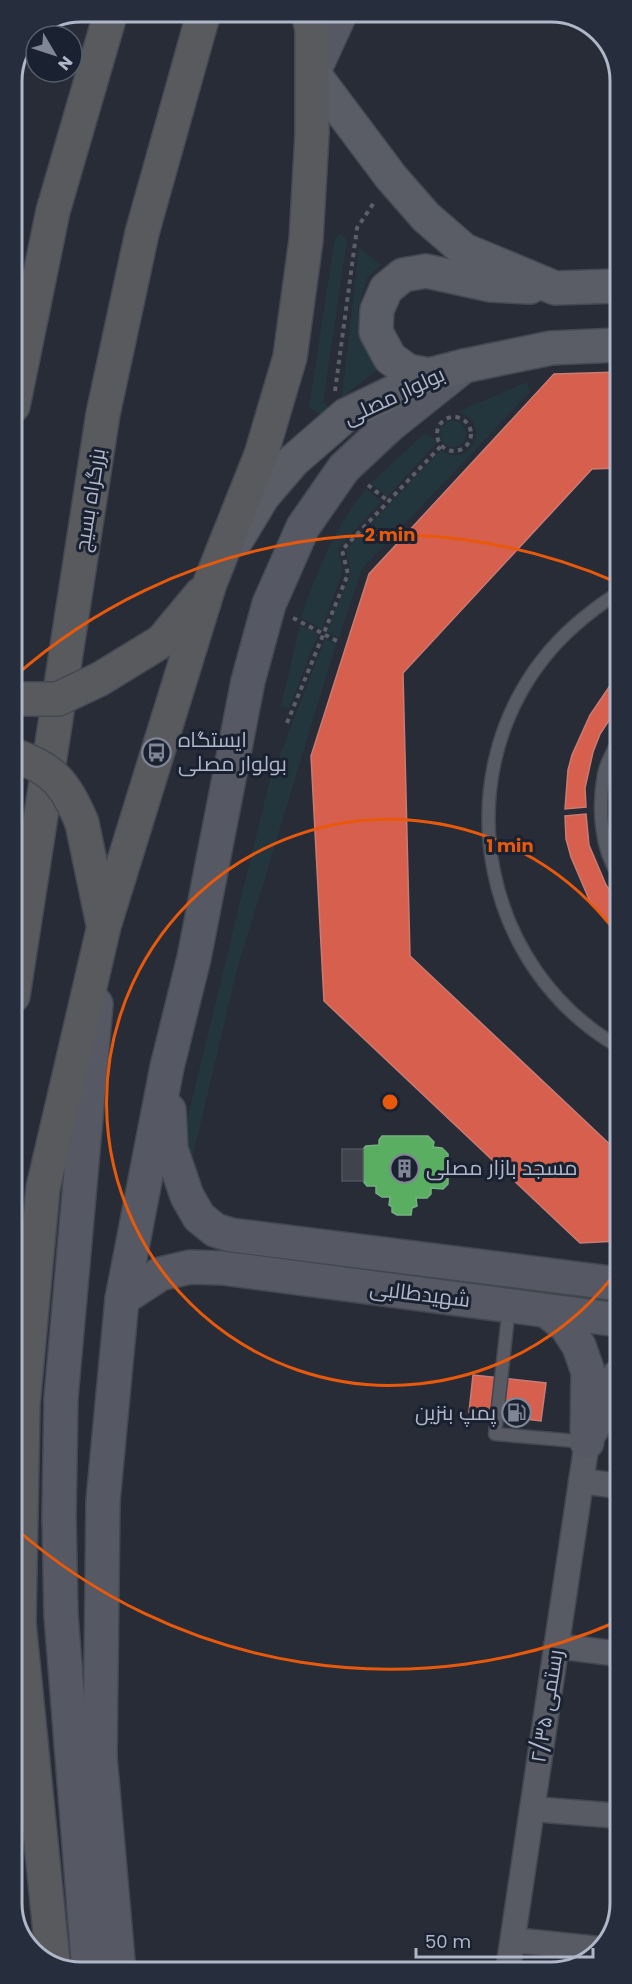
<svg xmlns="http://www.w3.org/2000/svg" width="632" height="1984" font-family="Poppins,Cairo,sans-serif">
<rect width="100%" height="100%" fill="#272c37"/>
<g fill="#24363d">
<path d="M339 234 345 237 347 241 323 402 330 410 322 415 309 408 334 243Z"/>
<path d="M359 248 381 265 368 276 358 309 374 358 380 368 342 397Z"/>
<path d="M527 382 530 392 362 569 339 638 327 631 351 573 346 550 441 450C469 471 495 423 458 412Z"/>
<circle cx="453" cy="434" r="13"/>
<path d="M424 434 438 441 387 497 371 483Z"/>
<path d="M366 489 381 501 338 549 343 570 322 629 301 618C316 573 335 526 366 489Z"/>
<path d="M300 625 318 634 289 708 281 706Z"/>
<path d="M325 639 336 644 237 970 191 1164 179 1153 269 783Z"/>
</g>
<g fill="#d6604d" stroke="#cb7a72" stroke-width="1.5">
<path d="M618 372V468L592 469 403 673 410 956 619 1153V1241L580 1243 324 1001 311 756 369 574 554 374Z"/>
<path d="M609 687 619 694V705L600 734 593 752 585 788 586 807 565 809 568 770 572 755 590 715Z"/>
<path d="M586 814 589 845 606 885 619 904V933L612 927 589 899 571 857 566 839 565 816Z"/>
<path d="M473 1375 546 1383 541 1421 469 1412Z"/>
</g>
<path fill="#5aae61" stroke="#74b180" stroke-width="1.5" d="M382 1136H428L434 1142 433 1147 442 1148 448 1154V1184L443 1189 431 1188V1194L427 1198H416L417 1206 412 1208 411 1215H397L392 1212V1207L389 1205 390 1197H382L376 1193V1186H367L363 1181V1149L366 1146 379 1145V1140Z"/>
<rect fill="#3f434c" stroke="#4f545e" stroke-width="1.5" x="342" y="1149" width="21" height="32"/>
<g fill="none" stroke-linecap="round" stroke-linejoin="round">
<defs>
<g id="lane">
<path d="M618 593C590 611 564 632 543 659 446 783 483 969 619 1047"/>
<path d="M619 739C614 750 606 763 604 774 598 807 600 848 619 876"/>
<path d="M509 1307 495 1434 587 1442"/>
</g>
<g id="street">
<path d="M581 1481 619 1486"/>
<path d="M556 1646 620 1654"/>
<path d="M532 1809 620 1816"/>
<path d="M513 1940 599 1949"/>
<path d="M508 1970 587 1442"/>
</g>
<g id="secondary">
<path d="M313 73 341 12"/>
<path d="M169 1110 171 1149 187 1196 199 1217 215 1230 231 1235 619 1284"/>
<path d="M122 1299 160 1274 190 1267 222 1268 619 1320"/>
<path d="M547 1311 566 1326 579 1346 588 1372 587 1442"/>
<path d="M592 1429 598 1409 619 1376"/>
<path d="M96 1734 100 1757 119 1972"/>
<path d="M100 1757 103 1501 122 1299 167 1067 194 958 248 681 269 604 303 527 344 468 390 425 464 366"/>
<path d="M89 1972 61 1615 59 1515 61 1398 96 1004"/>
</g>
<g id="primary">
<path d="M313 73 391 177 426 217 464 250 555 288 618 286"/>
<path d="M429 375 408 371 390 358 376 332 377 310 386 289 403 275 426 271 490 285 530 287"/>
<path d="M237 539 263 496 293 461 346 415 429 375 464 366 551 348 618 345"/>
</g>
<g id="highway">
<path d="M13 406 53 211 111 12"/>
<path d="M100 679 162 641 201 594"/>
<path d="M82 823 103 924"/>
<path d="M13 996 103 414 142 233 204 12"/>
<path d="M53 1962 19 1623 23 1405 43 1188 104 926 210 583 261 455 290 357 306 240 312 134V30L308 12"/>
</g>
</defs>
<use href="#lane" stroke="#434750" stroke-width="15"/>
<use href="#street" stroke="#434750" stroke-width="27"/>
<use href="#secondary" stroke="#434750" stroke-width="36"/>
<use href="#primary" stroke="#444953" stroke-width="36"/>
<use href="#highway" stroke="#444852" stroke-width="36"/>
<g stroke="#5a5f68" stroke-width="4" stroke-dasharray="4.5 4.5" stroke-linecap="butt">
<path d="M335 391 357 228 375 201"/>
<circle cx="454" cy="434" r="17"/>
<path d="M368 485 388 501"/>
<path d="M293 618 337 641"/>
<path d="M287 723 348 574 342 550 442 445"/>
</g>
<use href="#lane" stroke="#585b64" stroke-width="12"/>
<use href="#street" stroke="#585b64" stroke-width="24"/>
<use href="#secondary" stroke="#565963" stroke-width="33"/>
<use href="#primary" stroke="#5a5d66" stroke-width="33"/>
<use href="#highway" stroke="#585a5e" stroke-width="33"/>
<defs>
<g id="highway-bridge">
<path d="M13 699H58L100 679"/>
<path d="M13 755C53 768 66 784 82 823"/>
</g>
</defs>
<use href="#highway-bridge" stroke="#444852" stroke-width="36" stroke-linecap="butt"/>
<use href="#highway-bridge" stroke="#585a5e" stroke-width="33"/>
</g>
<g fill="none" stroke="#e8590c" stroke-width="3">
<path d="M619 1268A283 283 0 1 1 617 934"/>
<path d="M616 1622A567 567 0 0 1 14 1527M14 677A567 567 0 0 1 616 582"/>
</g>
<defs>
<symbol id="bus-ring" viewBox="-11 -11 22 22"><circle r="9.5" fill="#1a2231" stroke="#808695" stroke-width="1.5"/><path d="M-5-6H5V4H4V6H2V4H-2V6H-4V4H-5ZM-3.5-4V0h7V-4ZM-3.5 1.2v1.5H-2V1.2ZM2 1.2v1.5H3.5V1.2Z" fill="#808695"/></symbol>
<symbol id="building-ring" viewBox="-11 -11 22 22"><circle r="9.5" fill="#1a2231" stroke="#808695" stroke-width="1.5"/><path d="M-4-6H4V6H1V3H-1V6H-4ZM-2.5-4.3h1.7v1.8h-1.7ZM.8-4.3h1.7v1.8H.8ZM-2.5-1h1.7V.8h-1.7ZM.8-1h1.7V.8H.8Z" fill="#808695"/></symbol>
<symbol id="fuel-ring" viewBox="-11 -11 22 22"><circle r="9.5" fill="#1a2231" stroke="#808695" stroke-width="1.5"/><path d="M-5.5-6h7V0h2V4h1.3V-2.5L3-4.5l.8-.8L6-3V5H2.5V1h-1V6h-7ZM-4.2-4.7v3.2H.2V-4.7Z" fill="#808695"/></symbol>
</defs>
<g fill-rule="evenodd">
<use href="#bus-ring" x="140" y="736" width="33" height="33"/>
<use href="#building-ring" x="388" y="1152" width="33" height="33"/>
<use href="#fuel-ring" x="500" y="1396" width="33" height="33"/>
</g>
<g text-anchor="middle" stroke-width="6" stroke-linejoin="round" paint-order="stroke">
<g font-size="21" fill="#b0b7c8" stroke="#1a2231">
<text transform="translate(394 396) rotate(-25)" y="7">بولوار مصلی</text>
<text transform="translate(90 500) rotate(-81)" y="7">بزرگراه بسیج</text>
<text transform="translate(420 1294) rotate(7)" y="7">شهیدطالبی</text>
<text transform="translate(547 1706) rotate(-81)" y="7">رستمی ۲/۳۵</text>
</g>
<g font-size="21" fill="#b0b7c8" stroke="#1a2231" text-anchor="start">
<text x="178" y="747">ایستگاه<tspan x="178" dy="24">بولوار مصلی</tspan></text>
<text x="426" y="1175">مسجد بازار مصلی</text>
<text x="496" y="1420" text-anchor="end">پمپ بنزین</text>
</g>
</g>
<path d="M0 0H632V1984H0ZM81 22H551A59 59 0 0 1 610 81V1903A59 59 0 0 1 551 1962H81A59 59 0 0 1 22 1903V81A59 59 0 0 1 81 22Z" fill="#262e3d" fill-rule="evenodd"/>
<path fill="none" stroke="#b0b7c8" stroke-width="3" d="M81 22H551A59 59 0 0 1 610 81V1903A59 59 0 0 1 551 1962H81A59 59 0 0 1 22 1903V81A59 59 0 0 1 81 22Z"/>
<circle cx="390" cy="1102" r="9" fill="#e8590c" stroke="#1a2231" stroke-width="3"/>
<g font-size="18" text-anchor="middle" font-weight="bold" fill="#e8590c" stroke="#1a2231" stroke-width="6" stroke-linejoin="round" paint-order="stroke">
<text x="390" y="541">2 min</text>
<text x="510" y="852">1 min</text>
</g>
<g transform="translate(54 54) rotate(129)"><circle r="28" fill="#1a2231" stroke="#565e6d" stroke-width="1.5"/>
<path d="M0-4.5L10 22L0 15L-10 22Z" fill="#808695"/>
<text y="-9" font-size="16" font-weight="bold" text-anchor="middle" fill="#b0b7c8">N</text>
</g>
<path d="M416 1948v9h177v-9" fill="none" stroke="#b0b7c8" stroke-width="3"/>
<text x="425" y="1948" font-size="18" fill="#b0b7c8" stroke="#1a2231" stroke-width="4.5" paint-order="stroke">50 m</text>
</svg>
